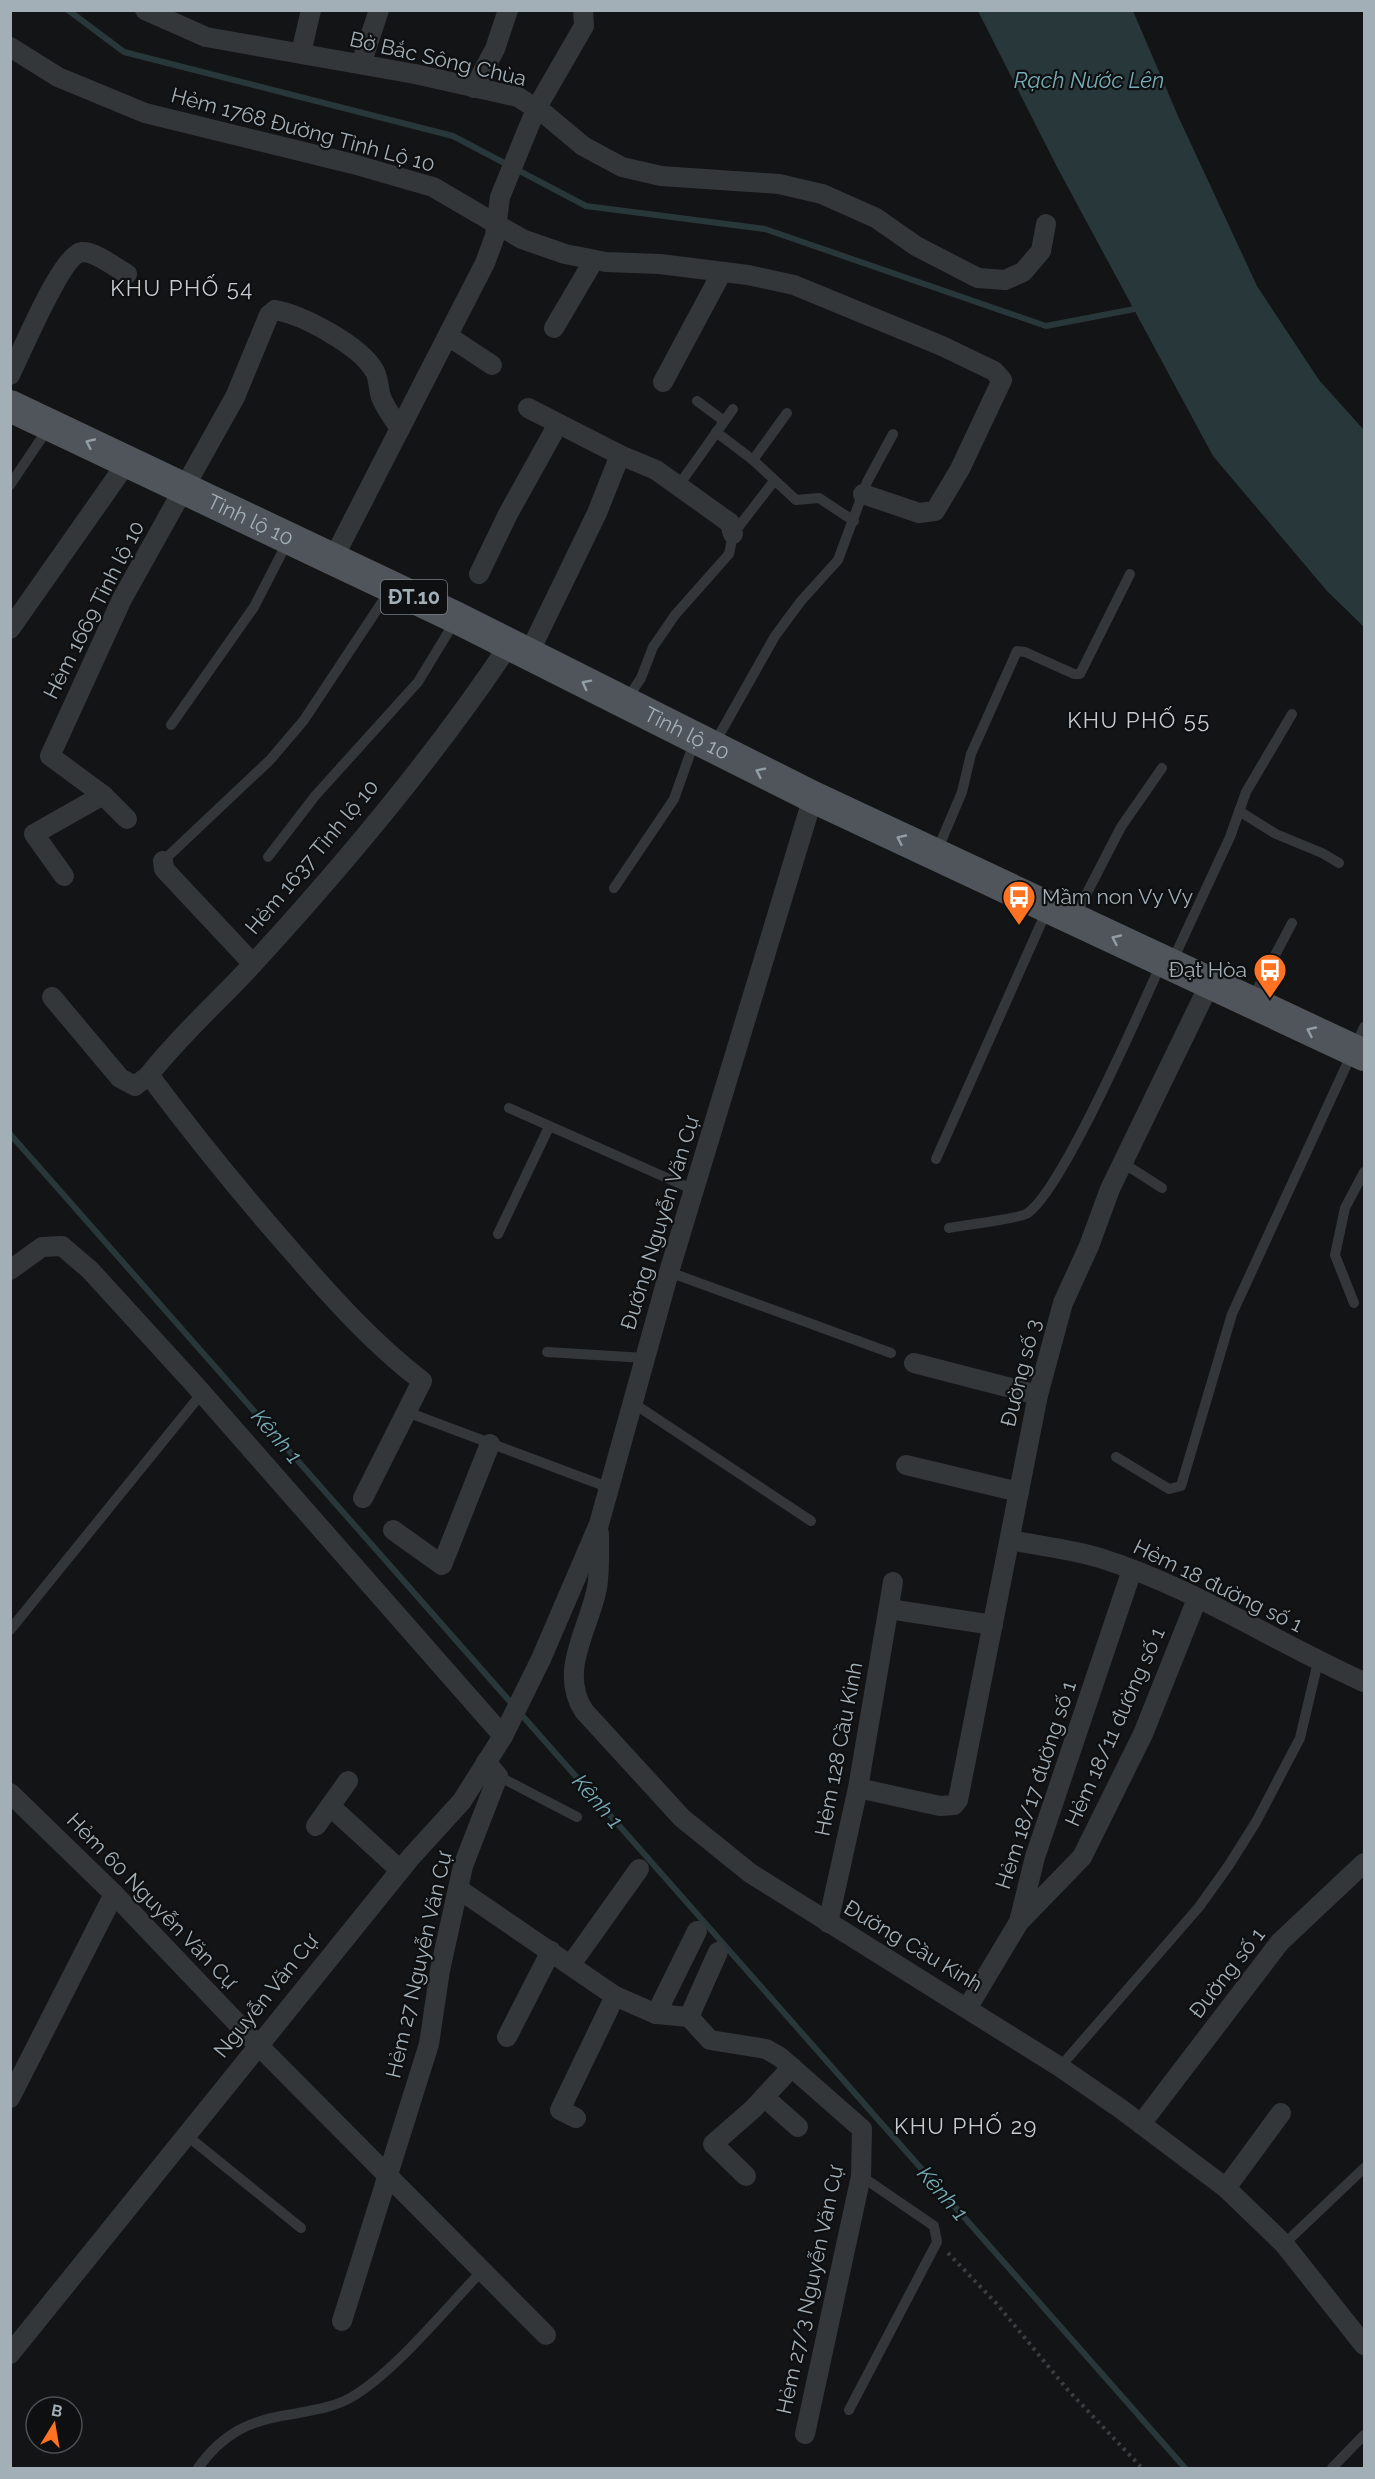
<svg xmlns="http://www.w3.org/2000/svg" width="1375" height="2479" font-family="Raleway,sans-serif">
<rect width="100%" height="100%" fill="#131415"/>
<path fill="#28373a" d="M978 11H1133L1178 116 1257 286 1319 380 1364 430V627L1327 591 1213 456 1057 167Z"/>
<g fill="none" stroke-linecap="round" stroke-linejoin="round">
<g stroke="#28373a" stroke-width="6">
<path d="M68 10 124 52 453 136 586 206 765 229 1046 326 1140 308"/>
<path d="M10 1134 1185 2468"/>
</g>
<path stroke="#3a3e41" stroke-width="4" stroke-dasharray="3 4.5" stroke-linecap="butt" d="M948 2253 996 2303 1067 2389 1142 2468"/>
<g stroke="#34373a" stroke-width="10">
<path d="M697 401 724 421"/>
<path d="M787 413 753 460 796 500 819 498 854 521"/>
<path d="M716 432 753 460"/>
<path d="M10 485 49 427"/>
<path d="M679 485 733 409"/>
<path d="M626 701 641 678 653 647 675 615 729 554 733 534 774 481"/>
<path d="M171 725 254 607 288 541"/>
<path d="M713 746 775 636 801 601 838 560 867 482 893 434"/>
<path d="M1239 811 1276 834 1322 853 1339 863"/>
<path d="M937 851 962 792 971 754 1017 651 1025 652 1074 674H1080L1130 574"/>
<path d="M268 857 315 796 418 682 455 621"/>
<path d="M163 861 270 760 304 720 390 590"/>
<path d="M614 888 674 799 695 740"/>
<path d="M1075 916 1121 827 1162 768"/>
<path d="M1172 962 1230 837 1246 792 1292 714"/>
<path d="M1252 999 1292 923"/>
<path d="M509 1108 694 1190"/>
<path d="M936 1159 1047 910"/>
<path d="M1123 1163 1162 1188"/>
<path d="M949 1228C963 1225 1017 1219 1026 1214 1060 1195 1141 1008 1161 964"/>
<path d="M498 1234 549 1127"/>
<path d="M669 1272 891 1353"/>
<path d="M1354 1303 1335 1255 1345 1208 1364 1172"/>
<path d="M547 1352 645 1358"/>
<path d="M633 1403 811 1521"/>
<path d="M407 1412 610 1488"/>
<path d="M1116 1457 1169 1489 1181 1486 1232 1314 1364 1027"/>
<path d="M10 1630 202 1393"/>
<path d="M498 1776 577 1817"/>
<path d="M1060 2067 1199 1907 1229 1865 1256 1822 1300 1738 1318 1662"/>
<path d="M185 2134 301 2228"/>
<path d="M1284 2244 1364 2168"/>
<path d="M849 2410 937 2242 934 2226 861 2176"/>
<path d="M198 2468C223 2433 250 2420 293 2414 313 2410 332 2408 350 2398 393 2374 446 2308 482 2271"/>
<path d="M1332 2468 1364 2435"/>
</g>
<g stroke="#34373a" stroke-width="20">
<path d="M145 10 206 37 415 74 518 97 546 115 583 146 622 167 661 176 779 184 822 194 876 218 916 246 978 278 1005 280 1023 272 1041 251 1046 224"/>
<path d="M10 47 58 77 145 113 353 164 433 187 522 239 565 254 606 262 660 264 748 275 794 285 942 346 994 371 1002 380 960 469 935 511 919 513 863 494"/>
<path d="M301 53 311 10"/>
<path d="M361 64 379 10"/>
<path d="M474 88 495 49 508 10"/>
<path d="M554 328 594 260"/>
<path d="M448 336 492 365"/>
<path d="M10 375C21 354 61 255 82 252 95 251 116 268 127 274"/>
<path d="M663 382 722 272"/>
<path d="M528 408 620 455 656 470 730 523 733 534"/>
<path d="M333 559 485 263 495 236 500 197 536 109 584 26 583 10"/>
<path d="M479 574 508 514 558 424"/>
<path d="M10 629 128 461"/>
<path d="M528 655 597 513 620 455"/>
<path d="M127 819 103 795 50 756 122 599 235 397 269 315 275 310C303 315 359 345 374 370 379 377 378 388 381 397 385 408 394 419 400 429"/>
<path d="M163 861 164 869 253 964"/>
<path d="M64 876 34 834 103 795"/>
<path d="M52 997 120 1078 135 1086 149 1075C180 1035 218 1002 252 965 342 867 435 756 509 645"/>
<path d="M149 1075C196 1138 244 1197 296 1256 335 1301 375 1345 422 1381L363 1498"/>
<path d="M10 1270 42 1247 62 1246 90 1270 195 1385 503 1736"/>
<path d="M914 1363 1038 1395"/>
<path d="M906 1465 1019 1492"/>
<path d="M393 1530 442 1565 490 1444"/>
<path d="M599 1533C599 1551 600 1570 597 1588 589 1629 558 1671 584 1711L682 1818 750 1873 1060 2067 1121 2109 1226 2188 1284 2244 1364 2345"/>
<path d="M1010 1540C1039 1546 1071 1549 1100 1558 1193 1587 1276 1643 1364 1682"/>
<path d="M889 1609 993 1625"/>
<path d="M858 1788 940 1806 954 1805 958 1800 1038 1395 1063 1303 1089 1246 1110 1189 1210 983"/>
<path d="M10 1793 114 1894 257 2044 546 2335"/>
<path d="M330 1806 400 1870"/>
<path d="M316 1826 348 1781"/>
<path d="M460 1890 615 1996 656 2014 689 2017 710 2040 766 2049 780 2057 862 2129 861 2176 805 2434"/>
<path d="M1021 1920 1082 1857 1143 1734 1197 1599"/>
<path d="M828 1923 858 1788 893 1582"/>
<path d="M572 1963 639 1869"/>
<path d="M968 2007 1019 1922 1035 1857 1132 1570"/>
<path d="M656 2014 697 1931"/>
<path d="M689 2017 718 1952"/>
<path d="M507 2037 551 1951"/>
<path d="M764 2097 798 2127"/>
<path d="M10 2098 114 1894"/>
<path d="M576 2118 560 2110 615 1996"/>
<path d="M1141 2124 1280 1942 1364 1863"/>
<path d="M746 2176 713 2144 753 2109 792 2067"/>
<path d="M1226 2188 1281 2113"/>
<path d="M342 2321 429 2044 440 1970 463 1866 498 1776 486 1762"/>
<path d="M10 2354 411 1857 462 1801 503 1736 541 1659 599 1524 669 1272 813 797"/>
</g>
<path stroke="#4f555a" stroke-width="32" id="s1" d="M10 406 457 618 813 797 1364 1055"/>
</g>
<defs><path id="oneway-chevron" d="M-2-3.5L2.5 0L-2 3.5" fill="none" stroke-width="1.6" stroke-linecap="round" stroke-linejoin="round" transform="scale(1.5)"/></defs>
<g stroke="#929da4">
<use href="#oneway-chevron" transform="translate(90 443) rotate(-155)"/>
<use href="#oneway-chevron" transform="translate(586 684) rotate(-153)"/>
<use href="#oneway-chevron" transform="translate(760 772) rotate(-154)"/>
<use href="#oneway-chevron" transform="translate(901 839) rotate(-155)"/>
<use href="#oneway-chevron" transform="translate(1116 939) rotate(-155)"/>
<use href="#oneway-chevron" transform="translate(1311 1031) rotate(-155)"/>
</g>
<defs>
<symbol id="bus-pin" viewBox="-11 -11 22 30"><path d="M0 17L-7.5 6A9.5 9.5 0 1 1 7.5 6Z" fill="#ff7221" stroke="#0e0f10"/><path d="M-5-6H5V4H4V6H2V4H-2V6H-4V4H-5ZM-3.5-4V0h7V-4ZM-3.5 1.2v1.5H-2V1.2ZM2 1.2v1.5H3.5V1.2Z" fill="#fff"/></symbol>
</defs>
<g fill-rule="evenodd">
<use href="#bus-pin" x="1000" y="878" width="38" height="52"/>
<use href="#bus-pin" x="1251" y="951" width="38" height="52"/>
</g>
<g text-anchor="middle" stroke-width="4.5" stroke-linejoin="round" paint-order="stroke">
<rect fill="#0e0f10" stroke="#767f85" stroke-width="1.5" x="381" y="580" width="66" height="34" rx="4.5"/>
<g font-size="20" font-weight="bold" fill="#a3afb7">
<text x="414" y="604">ĐT.10</text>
</g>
<g font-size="21" fill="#a3afb7" stroke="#0e0f10">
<text transform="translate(438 59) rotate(13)" y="7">Bờ Bắc Sông Chùa</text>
<text transform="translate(303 130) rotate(15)" y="7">Hẻm 1768 Đường Tỉnh Lộ 10</text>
<text dy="7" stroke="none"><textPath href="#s1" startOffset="266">Tỉnh lộ 10</textPath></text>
<text transform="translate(94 610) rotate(-63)" y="7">Hẻm 1669 Tỉnh lộ 10</text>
<text dy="7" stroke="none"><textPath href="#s1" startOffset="752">Tỉnh lộ 10</textPath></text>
<text transform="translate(312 857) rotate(-50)" y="7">Hẻm 1637 Tỉnh lộ 10</text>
<text transform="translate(660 1223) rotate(-73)" y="7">Đường Nguyễn Văn Cự</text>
<text transform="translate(1021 1373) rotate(-76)" y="7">Đường số 3</text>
<text transform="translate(1218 1586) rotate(26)" y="7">Hẻm 18 đường số 1</text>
<text transform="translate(1115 1727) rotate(-66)" y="7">Hẻm 18/11 đường số 1</text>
<text transform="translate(839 1749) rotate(-79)" y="7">Hẻm 128 Cầu Kinh</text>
<text transform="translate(1036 1785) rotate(-72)" y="7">Hẻm 18/17 đường số 1</text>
<text transform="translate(152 1901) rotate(46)" y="7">Hẻm 60 Nguyễn Văn Cự</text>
<text transform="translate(913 1946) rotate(31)" y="7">Đường Cầu Kinh</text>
<text transform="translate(419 1965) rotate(-77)" y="7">Hẻm 27 Nguyễn Văn Cự</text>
<text transform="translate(1227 1973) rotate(-52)" y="7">Đường số 1</text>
<text transform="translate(266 1996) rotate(-51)" y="7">Nguyễn Văn Cự</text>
<text transform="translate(810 2290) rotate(-78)" y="7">Hẻm 27/3 Nguyễn Văn Cự</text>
</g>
<g font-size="21" fill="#a3afb7" stroke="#0e0f10" text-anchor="start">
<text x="1042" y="904">Mầm non Vy Vy</text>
<text x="1247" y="977" text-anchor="end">Đạt Hòa</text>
</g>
<g font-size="22" font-style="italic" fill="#77abb5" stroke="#0e0f10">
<text x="1089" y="88">Rạch Nước Lên</text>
<text transform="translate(277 1436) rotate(49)" y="8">Kênh 1</text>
<text transform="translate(598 1801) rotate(49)" y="8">Kênh 1</text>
<text transform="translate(943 2193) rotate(49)" y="8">Kênh 1</text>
</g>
<g font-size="22" letter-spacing="1.5" fill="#c5ccd2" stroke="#0e0f10">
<text x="182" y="296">KHU PHỐ 54</text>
<text x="1139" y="728">KHU PHỐ 55</text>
<text x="966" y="2134">KHU PHỐ 29</text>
</g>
</g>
<rect width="1375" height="2479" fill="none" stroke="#a3afb7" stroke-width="24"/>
<g transform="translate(54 2425) rotate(11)"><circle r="28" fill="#0e0f10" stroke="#4a4f53" stroke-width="1.5"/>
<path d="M0-4.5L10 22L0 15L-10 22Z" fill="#ff7221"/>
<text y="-9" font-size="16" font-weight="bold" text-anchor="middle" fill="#a3afb7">B</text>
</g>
</svg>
